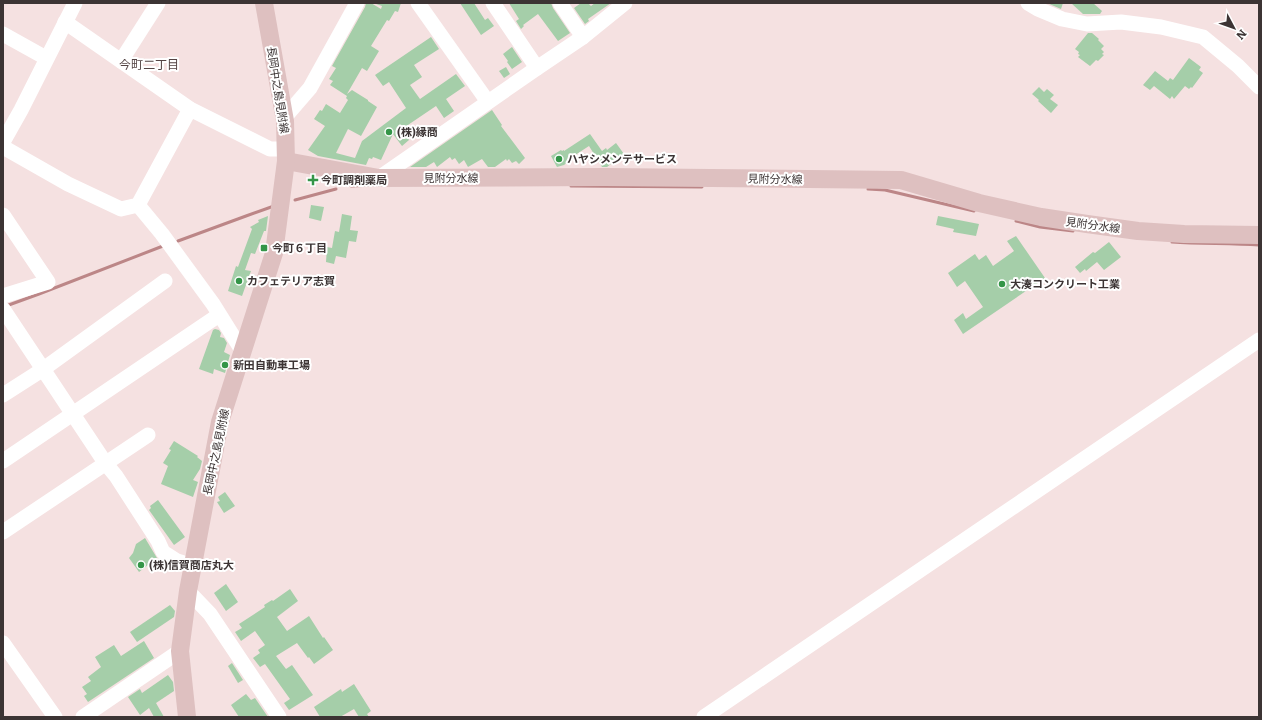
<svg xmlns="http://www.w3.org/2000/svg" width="1262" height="720" font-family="Literata,'Noto Sans JP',serif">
<rect width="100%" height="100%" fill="#f5e1e1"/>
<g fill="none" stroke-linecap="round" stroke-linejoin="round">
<g stroke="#bc8687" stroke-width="3">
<path d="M351 186 373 185"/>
<path d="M571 186 702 187"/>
<path d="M868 189 885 190 974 211"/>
<path d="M295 200 336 189"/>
<path d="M1016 221 1040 227 1073 231"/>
<path d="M178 241 246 216 274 206"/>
<path d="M1172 242C1201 244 1230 243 1259 245"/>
<path d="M6 306 39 294 163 246"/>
</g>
</g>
<g fill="#a5cea9">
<path d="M366 3H371L381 9 382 6 376 4V3H401L398 12 395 11 389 21 387 20 371 46 379 51 367 71 362 68 347 94 352 90 368 100V101L377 107 361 136 348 129 336 153 355 158 362 141 406 108 389 82 383 86 375 75 431 37 439 49 414 65 422 77 410 85 420 99 456 74 465 86 446 99 454 111 444 118 436 106 402 129 409 140 402 146 393 134 381 160 373 157 372 159 369 158 366 165 318 156 308 150 325 126 314 119 320 110 322 111 326 104 340 113 348 100 346 98 347 96 330 85 333 81 329 79 336 68 332 66 365 7Z"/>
<path d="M460 3H474L485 20 488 18 494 26 481 35Z"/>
<path d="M509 3H551L553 8 570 33 558 41 538 14 523 25 524 26 521 29 516 21 519 19Z"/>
<path d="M581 3H588L591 6 595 3H611L588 19 589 21 585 24 574 8Z"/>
<path d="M1047 3H1063L1061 9Z"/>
<path d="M1071 3H1093L1102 11 1100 14H1083Z"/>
<path d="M1088 33H1092L1099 39 1098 40 1104 46 1101 49 1104 52 1102 54 1104 55 1098 61 1096 60 1090 66 1078 57 1080 55 1078 54 1079 52 1075 49Z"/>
<path d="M512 47 522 62 512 69 507 62 508 61 503 54Z"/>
<path d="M1189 58 1201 67 1199 70 1203 73 1192 88 1191 87 1189 89 1185 86 1174 99 1172 96 1170 99 1154 86 1150 90 1143 85 1155 71 1168 81 1170 78 1173 80Z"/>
<path d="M506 67 510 74 504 78 499 71Z"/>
<path d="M1039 87 1044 92 1047 89 1054 95 1050 99 1058 105 1051 113 1038 101 1039 100 1032 94Z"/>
<path d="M492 110 502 125 501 126 525 158 519 164 516 161 512 163 509 159 507 161 506 159 495 167H488L482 159 468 167 464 160 459 164 455 158 452 160 450 157 437 167 434 162 426 167H410Z"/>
<path d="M590 134 602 151 606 148 607 150 616 143 624 154 607 167H602L589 146 569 159 570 160 564 165 557 167 551 156 561 150 562 151 564 150V151Z"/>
<path d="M311 205 324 207 321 221 309 218Z"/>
<path d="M342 214 352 216 350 230 358 231 356 242 349 241 346 258 336 256 334 264 326 262 327 247 332 248 335 231 339 232Z"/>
<path d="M268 216 266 231H264L255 254 251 253 245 270 251 271 242 296 228 291 236 266 238 267 252 229 250 227 259 222 258 220Z"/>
<path d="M938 216 979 224 976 236 953 232 954 229 936 225Z"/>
<path d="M1016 236 1045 278 963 334 954 320 963 313 966 319 983 307 965 281 957 287 948 273 975 254 979 260 986 255 993 266 1014 251 1007 241Z"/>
<path d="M1109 242 1121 257 1104 270 1097 262 1086 271 1085 269 1080 273 1075 267 1093 252 1095 253Z"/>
<path d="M215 329 219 330 221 333 220 337 224 338 227 343 224 352 230 355 225 373 214 369 213 374 199 369 213 330Z"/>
<path d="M174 441 198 456 197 457 202 461 200 469 193 480 198 482 193 497 161 484 168 466 163 463 171 450 169 449Z"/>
<path d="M225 492 235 506 224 513 217 502 220 501 218 497Z"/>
<path d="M158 500 185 537 174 545 149 510 151 508 150 506Z"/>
<path d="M145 538 157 558 139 572 129 558 133 553 136 544Z"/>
<path d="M226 584 238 602 226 611 214 593Z"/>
<path d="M290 589 298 601 277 617 287 631 309 616 323 638 324 637 333 650 314 664 309 657 308 658 297 643 276 656 286 669 292 665 313 695 289 710 284 703 290 699 265 664 260 667 253 658 260 653 258 650 265 645 255 631 241 641 235 632 242 628 239 624 265 607 264 605 272 600 273 601Z"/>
<path d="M170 605 175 611 174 617 137 642 130 632Z"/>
<path d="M144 641 154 658 88 702 84 696 87 694 82 687 91 681 88 677 101 667 95 657 114 645 121 656Z"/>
<path d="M232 663 243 680 238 683 228 666Z"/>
<path d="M168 675 173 682 174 691 156 703 164 717H154L149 708 140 715 128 697 140 689 142 693Z"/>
<path d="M354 684 371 711 367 714 369 717H359L354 709 340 717H320L314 707 341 689 342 692Z"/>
<path d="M246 694 251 700 255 698 268 717H239L231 705Z"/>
</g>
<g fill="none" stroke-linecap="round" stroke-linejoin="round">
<g stroke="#fff" stroke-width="15">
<path d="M418 3 488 102"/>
<path d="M493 3 537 68"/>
<path d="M560 3 583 37"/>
<path d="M1028 3 1038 9 1062 19 1087 24 1121 22 1161 27 1203 37 1238 66 1259 87"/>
<path d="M65 22 190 109 270 149H286"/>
<path d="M3 34 46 58"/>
<path d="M121 61 158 3"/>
<path d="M285 117 310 88 357 3"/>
<path d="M3 142 21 110 75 3"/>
<path d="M3 147 68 184 121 209 138 205 190 109"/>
<path d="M379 178 537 68 583 37 625 3"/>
<path d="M138 205 162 234 213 304 243 352"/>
<path d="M3 215 48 282 3 296"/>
<path d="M3 309 106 464 116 476 158 541 163 552 177 561 193 566"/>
<path d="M3 395 42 370 165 281"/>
<path d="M3 461 219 315"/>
<path d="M3 532 148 435"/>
<path d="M188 591 210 614 279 717"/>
<path d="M3 643 55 717"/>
<path d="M83 717 180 651"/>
<path d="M704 717 1259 340"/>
</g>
<g stroke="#dec0c0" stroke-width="18">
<path d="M286 161 379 178 605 177 901 180 979 203 1041 217 1087 224 1138 231 1184 234 1259 235"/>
<path d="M187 717 180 651 188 591 220 422 274 253 286 161 285 121 264 3"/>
</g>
</g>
<g fill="#349548" stroke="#fff" stroke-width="1.5">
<circle cx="389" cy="132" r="4"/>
<circle cx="559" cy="159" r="4"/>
<path d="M311 174h4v4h4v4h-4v4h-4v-4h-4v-4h4z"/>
<rect x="260" y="244" width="8" height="8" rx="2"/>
<circle cx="239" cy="281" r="4"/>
<circle cx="1002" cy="284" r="4"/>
<circle cx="225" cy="365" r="4"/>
<circle cx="141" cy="565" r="4"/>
</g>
<g text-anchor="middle" stroke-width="4" stroke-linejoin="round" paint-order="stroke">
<g font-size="11" fill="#3c3434" stroke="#fff">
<text transform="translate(278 90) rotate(81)" y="4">長岡中之島見附線</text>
<text x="451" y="182">見附分水線</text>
<text transform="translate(775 179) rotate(1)" y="4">見附分水線</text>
<text transform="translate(1093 225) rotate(8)" y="4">見附分水線</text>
<text transform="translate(216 452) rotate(-78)" y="4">長岡中之島見附線</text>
</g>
<g font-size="11" font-weight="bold" fill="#3c3434" stroke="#fff" text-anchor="start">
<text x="397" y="136">(株)縁商</text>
<text x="567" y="163">ハヤシメンテサービス</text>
<text x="321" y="184">今町調剤薬局</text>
<text x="272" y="252">今町６丁目</text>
<text x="247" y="285">カフェテリア志賀</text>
<text x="1010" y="288">大湊コンクリート工業</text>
<text x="233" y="369">新田自動車工場</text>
<text x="149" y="569">(株)信賀商店丸大</text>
</g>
<g font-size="12" fill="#544444" stroke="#fff">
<text x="149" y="69">今町二丁目</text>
</g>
</g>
<rect width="1262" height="720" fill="none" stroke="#3c3434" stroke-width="8"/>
<g transform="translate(1234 28) rotate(131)" stroke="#ffffff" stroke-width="3" paint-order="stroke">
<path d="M0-3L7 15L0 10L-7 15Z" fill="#3c3434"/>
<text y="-6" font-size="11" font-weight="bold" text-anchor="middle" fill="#3c3434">N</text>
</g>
</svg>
